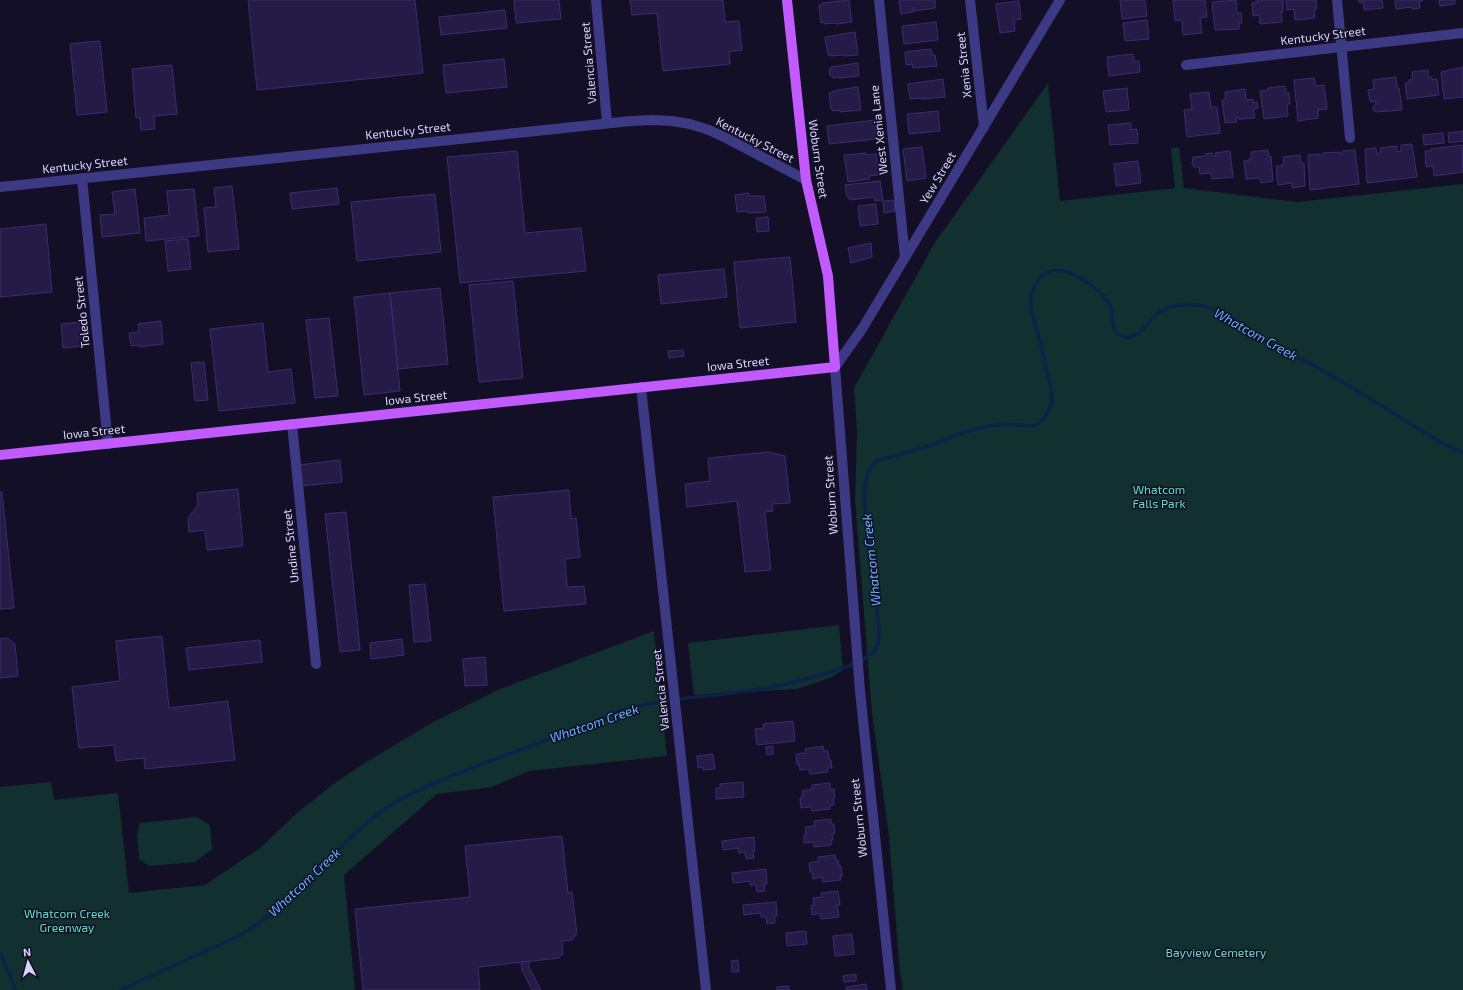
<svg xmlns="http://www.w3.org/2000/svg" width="1463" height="990" font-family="'Exo 2',sans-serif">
<rect width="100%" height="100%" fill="#130f26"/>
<g fill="#12302f">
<path d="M1048 83 1060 201 1175 188 1171 148 1179 147 1184 188 1297 202 1463 184V990H903L900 973 889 836 872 713 855 501 857 431 854 388 934 244Z"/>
<path d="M839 625 843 670 830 678 797 689 694 695 688 643Z"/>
<path d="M654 631 667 756 529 771 492 787 437 794 344 875 355 990H0V787L51 782 54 800 118 793 129 893 205 885 260 848 296 814 332 785 363 764 433 722 500 689Z"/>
<path d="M197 817 210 825 212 849 195 862 149 866 139 859 137 835 140 823Z"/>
</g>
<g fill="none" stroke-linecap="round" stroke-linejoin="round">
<g stroke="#0c2248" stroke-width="3.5">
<path d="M0 953 10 975 15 990"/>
<path d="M120 990 241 935C256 925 272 915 286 903 316 876 341 843 373 818 397 798 425 787 454 775 494 759 534 745 575 730 593 723 610 713 630 708 668 698 707 697 746 691 777 687 807 680 836 670 849 666 866 661 875 650 880 644 879 636 879 629L864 499C865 486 865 470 876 461L923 448 965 432 984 427 1006 424 1031 426 1038 424 1044 419 1052 402 1051 389C1047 371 1043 354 1039 336 1036 327 1032 317 1031 307 1029 287 1042 266 1064 271 1079 275 1105 292 1111 307 1114 318 1110 335 1126 337 1141 339 1149 318 1161 311 1171 305 1184 304 1196 305 1223 307 1248 330 1270 344 1283 352 1298 357 1311 364 1355 388 1397 416 1440 442L1463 453"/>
</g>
</g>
<g fill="#241b47" stroke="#3b2d73">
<path d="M248 0H415L423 73 257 90Z"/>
<path d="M514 0H559L561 19 516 23Z"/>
<path d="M630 0H723L725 22 739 21 742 50 729 52 730 64 663 71 657 13 632 15Z"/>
<path d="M849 0 852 22 836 24V23L824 24V22L821 23 819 5H822V3Z"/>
<path d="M899 0H935V8L915 11V8H913V12L901 14Z"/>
<path d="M1120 0H1145L1147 16 1122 19Z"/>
<path d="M1173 0H1205L1207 17 1200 18 1202 33 1183 35 1182 20 1175 21Z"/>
<path d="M1236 0 1237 13H1241L1242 23H1239V29L1215 30 1212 2Z"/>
<path d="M1255 0H1283V12H1281L1282 22 1260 24 1259 15 1253 16 1252 3H1258V0Z"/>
<path d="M1286 0H1316L1317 9 1314 10 1315 18 1295 20 1294 9 1287 10Z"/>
<path d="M1358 0H1382L1383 8 1364 10 1363 2H1359Z"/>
<path d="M1395 0H1422L1423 1H1419L1420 8 1412 9V7L1396 9Z"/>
<path d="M1439 0H1455V4L1440 6Z"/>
<path d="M1019 1 1021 19 1014 20 1015 31 1000 33 996 4Z"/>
<path d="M505 10 507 28 441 35 439 17Z"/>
<path d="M1147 20 1149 39 1125 41 1123 23Z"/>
<path d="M936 22 938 40 904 44 902 26Z"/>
<path d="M855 32 858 55 843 56V55L830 56V55H828L825 37Z"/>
<path d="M100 41 107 112 77 115 70 44Z"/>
<path d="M931 49 932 55H935L937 66 913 68 912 64 906 65 905 52Z"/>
<path d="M1133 54 1134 61H1139L1140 72 1109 76 1107 57Z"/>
<path d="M504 59 507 87 446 93 443 65Z"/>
<path d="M858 63 859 76 839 78V77L833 78V76H830L829 69H832L831 67Z"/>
<path d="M172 65 177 114 154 116 155 129 141 130 140 118H136L132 69Z"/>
<path d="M1463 67V97L1444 99 1441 72Z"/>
<path d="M1428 70V77H1432V80L1437 79 1439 95 1407 99 1405 83H1409V80L1413 79 1412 72Z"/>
<path d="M1396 77 1397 88H1399L1402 110 1376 112 1373 110V107L1376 103V101L1370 102 1368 90 1374 89 1373 80Z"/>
<path d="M1314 78 1316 86 1324 85 1327 109 1318 110V118L1298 121 1294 80Z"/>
<path d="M943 79 945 97 922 99V98L910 99 908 84Z"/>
<path d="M1285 86 1286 93H1289L1290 104H1287L1288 116 1264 119 1260 91 1268 90V88Z"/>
<path d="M858 87 861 110 840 112V110L833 111 832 109H831L829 93 838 90Z"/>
<path d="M1127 88 1129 110 1106 112 1103 91Z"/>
<path d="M1245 89 1246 100 1253 99V103L1257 102 1258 108 1253 109 1255 118 1239 119V117L1236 118 1237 122 1225 123 1222 100 1226 99 1225 92Z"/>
<path d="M1209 92 1211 107H1217L1220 133 1187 137 1184 110 1192 109 1190 94Z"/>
<path d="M938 111 940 131 909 134 907 114Z"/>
<path d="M875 120 877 139 829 144 827 126Z"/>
<path d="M1131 123V130L1137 129 1138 143 1110 145 1108 125Z"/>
<path d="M1463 131V141L1449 143 1448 133Z"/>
<path d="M1443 133 1444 143 1424 145 1423 135Z"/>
<path d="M1412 144 1417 177 1367 183 1365 149 1376 148 1377 154 1381 153 1380 148 1397 146V152L1401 151V145Z"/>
<path d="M1462 145 1463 172 1434 176 1433 166 1426 167 1425 151H1431V149Z"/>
<path d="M922 147 926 178 907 181 903 149Z"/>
<path d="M1268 150 1269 157 1271 156 1273 181 1261 183 1260 178 1246 179 1244 161 1250 160 1249 159 1252 158 1251 152Z"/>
<path d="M1355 150 1359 184 1310 190 1308 155 1319 154V156L1323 155V153L1340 152V154L1343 153V151Z"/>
<path d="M517 151 525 233 581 228 586 271 460 283 447 157Z"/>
<path d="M1230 151 1233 177 1212 179 1211 173 1200 174 1199 167H1194L1192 164 1193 157 1206 156 1205 154 1212 153 1213 156H1216L1215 153Z"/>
<path d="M866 153V155L876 154 879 175 869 176V179L848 182 844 155Z"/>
<path d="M1300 155 1301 163H1304L1305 186 1292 188V183L1278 185 1276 166H1282V164H1284L1283 157Z"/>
<path d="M1138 161 1141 183 1116 186 1114 164Z"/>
<path d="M880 181 883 200 875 201 874 197 850 200 849 197H847L845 185Z"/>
<path d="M232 186 239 249 208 252 204 208 216 207 214 188Z"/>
<path d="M337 188 339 204 292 209 290 193Z"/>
<path d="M135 189 140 233 102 237 100 215 115 214 112 192Z"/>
<path d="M194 189 199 236 146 241 144 218 169 215 167 191Z"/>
<path d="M749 193V196H764L766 212 748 213V211L737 212 735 195Z"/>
<path d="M435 194 441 252 357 261 351 202Z"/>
<path d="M894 200 895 211 884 213 883 201Z"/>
<path d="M876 204 878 224 860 226 858 206Z"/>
<path d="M768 217 769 231 757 232 756 218Z"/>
<path d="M46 224 52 292 0 297V229Z"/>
<path d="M188 239 191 269 168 271 165 241Z"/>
<path d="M871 243 872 257 851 263 848 248Z"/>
<path d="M790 257 796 322 740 328 734 262Z"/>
<path d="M724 269 727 297 661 304 658 275Z"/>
<path d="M513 281 523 378 479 382 469 285Z"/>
<path d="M440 288 448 364 398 369 390 293Z"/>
<path d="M390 293 400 391 364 395 354 297Z"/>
<path d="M329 318 338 396 315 398 306 320Z"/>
<path d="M161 321 163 344 139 347V345L131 346 129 333 139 332 138 324Z"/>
<path d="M81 322 84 346 63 348 61 324Z"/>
<path d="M263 323 268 372 291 369 295 403 219 411 210 329Z"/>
<path d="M683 350 684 356 669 358 668 351Z"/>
<path d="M204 362 208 400 195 401 191 363Z"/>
<path d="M768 452 785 456 790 503 772 504 773 511 765 512 771 570 745 572 737 501 687 507 685 484 710 481 708 458Z"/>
<path d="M340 460 342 482 301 486 299 465Z"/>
<path d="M238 489 243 546 207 550 205 530 189 532 188 518 198 505 197 493Z"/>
<path d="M569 490 571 519 576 518 580 557 565 559 567 587 584 586 586 604 504 611 493 497Z"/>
<path d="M0 492H2L14 608 0 609Z"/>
<path d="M346 512 360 650 340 652 325 514Z"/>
<path d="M425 584 431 641 414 642 409 585Z"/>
<path d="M162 636 169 708 228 701 235 760 145 769 144 758 116 761 114 745 79 748 72 687 120 681 116 641Z"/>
<path d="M7 638 15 644 18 676 0 678V639Z"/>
<path d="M402 639 404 655 371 659 370 643Z"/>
<path d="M260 640 262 662 189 670 186 648Z"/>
<path d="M485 657 487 685 465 686 463 659Z"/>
<path d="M793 721 795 741 757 745 755 729 764 728 763 724Z"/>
<path d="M773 746V754L767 755 766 747Z"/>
<path d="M823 746 824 751H828L829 760H831L832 768H827L828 772 810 774 809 769 800 770 799 764 797 765 796 754 805 753V749Z"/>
<path d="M713 754 715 769 703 770V767L698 768 697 756Z"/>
<path d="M743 782 744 797 716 799V788H720V784Z"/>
<path d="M830 783V790L834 789 835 798H833L834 805H830V809L812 811 811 807 801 808 800 798 803 797 802 791 812 789V785Z"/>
<path d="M831 819V824H834L835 833 832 834 833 840H831V845L814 847V842L804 843V835H806L805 827 815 826 814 821Z"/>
<path d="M562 836 568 893 572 892 577 934 572 940 562 941 563 954 559 958 478 967 480 990H363L355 909 470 897 465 846Z"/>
<path d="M754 837 755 851H753L754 858 746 859 745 852 739 853 738 848 723 850 722 841Z"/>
<path d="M835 855 836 860H838L839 866H841L842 876H840L841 880 823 882V877L813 879 812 872H810L809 863 819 861 818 857Z"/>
<path d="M766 869 767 884H764L765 891 757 892 756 885H750V881L733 883 732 873Z"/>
<path d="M838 891 840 905H837L839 917 821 919 820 913 812 915 811 906 814 905 813 898 821 897V893Z"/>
<path d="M776 902 777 916 774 917 775 923 767 924 766 917H761V913L744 915 743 905Z"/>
<path d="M806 931 807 944 787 946 786 933Z"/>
<path d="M852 934 854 954 835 956 833 936Z"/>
<path d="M738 960 739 972H732L731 961Z"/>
<path d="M529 961V967L541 990H532L522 970 521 962Z"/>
<path d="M856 974V981L844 982 843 976Z"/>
<path d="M866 984 867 990H846V987Z"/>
<path d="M789 986V990H777V987Z"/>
</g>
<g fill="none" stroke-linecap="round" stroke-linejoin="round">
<g stroke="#3d3a85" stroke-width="10">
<path d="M596 0 607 123"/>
<path d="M879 0 905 257"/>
<path d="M970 0 984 127"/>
<path d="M1337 0 1350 138"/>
<path d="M1186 65 1463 33"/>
<path d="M82 178 108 444"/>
<path d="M0 187 631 121 652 120 672 121 690 124 709 130 728 139 806 180"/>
<path d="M641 387 706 990"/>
<path d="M292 424 316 664"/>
<path d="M891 990 860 691 835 367 862 329 1060 0"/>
</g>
<path stroke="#c25bff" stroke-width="10" d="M0 455 835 367 828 276 806 180 787 0"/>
</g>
<g text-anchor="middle" stroke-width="3" stroke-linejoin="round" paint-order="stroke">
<g font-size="12" fill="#d9d4ff" stroke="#130f26">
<text transform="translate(1323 36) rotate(-7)" y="4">Kentucky Street</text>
<text transform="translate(589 63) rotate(-95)" y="4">Valencia Street</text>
<text transform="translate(964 65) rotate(-96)" y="4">Xenia Street</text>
<text transform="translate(879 130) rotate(-96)" y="4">West Xenia Lane</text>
<text transform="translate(408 131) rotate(-6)" y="4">Kentucky Street</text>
<text transform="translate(755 140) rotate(27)" y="4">Kentucky Street</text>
<text transform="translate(818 159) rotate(82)" y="4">Woburn Street</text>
<text transform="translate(85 165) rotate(-6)" y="4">Kentucky Street</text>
<text transform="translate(938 178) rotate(-59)" y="4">Yew Street</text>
<text transform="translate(82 312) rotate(-96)" y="4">Toledo Street</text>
<text transform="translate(738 364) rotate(-6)" y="4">Iowa Street</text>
<text transform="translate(416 398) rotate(-6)" y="4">Iowa Street</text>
<text transform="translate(94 432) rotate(-6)" y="4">Iowa Street</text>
<text transform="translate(831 495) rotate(-94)" y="4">Woburn Street</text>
<text transform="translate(291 546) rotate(-96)" y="4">Undine Street</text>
<text transform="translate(661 690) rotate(-96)" y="4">Valencia Street</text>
<text transform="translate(859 818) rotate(-96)" y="4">Woburn Street</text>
</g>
<g font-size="12" fill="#5fe0c0" stroke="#130f26">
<text x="1159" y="494">Whatcom<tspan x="1159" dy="14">Falls Park</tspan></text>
<text x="67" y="918">Whatcom Creek<tspan x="67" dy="14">Greenway</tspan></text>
<text x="1216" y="957">Bayview Cemetery</text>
</g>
<g font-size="13" font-style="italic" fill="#62b6ff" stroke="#130f26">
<text transform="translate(1256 334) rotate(29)" y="5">Whatcom Creek</text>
<text transform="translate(871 560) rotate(-96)" y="5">Whatcom Creek</text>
<text transform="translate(594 723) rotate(-19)" y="5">Whatcom Creek</text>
<text transform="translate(304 882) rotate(-43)" y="5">Whatcom Creek</text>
</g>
</g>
<g transform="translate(28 962) rotate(354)" stroke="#130f26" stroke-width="3" paint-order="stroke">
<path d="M0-3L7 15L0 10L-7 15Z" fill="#d9d4ff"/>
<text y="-6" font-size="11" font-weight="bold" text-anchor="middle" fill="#d9d4ff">N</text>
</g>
</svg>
